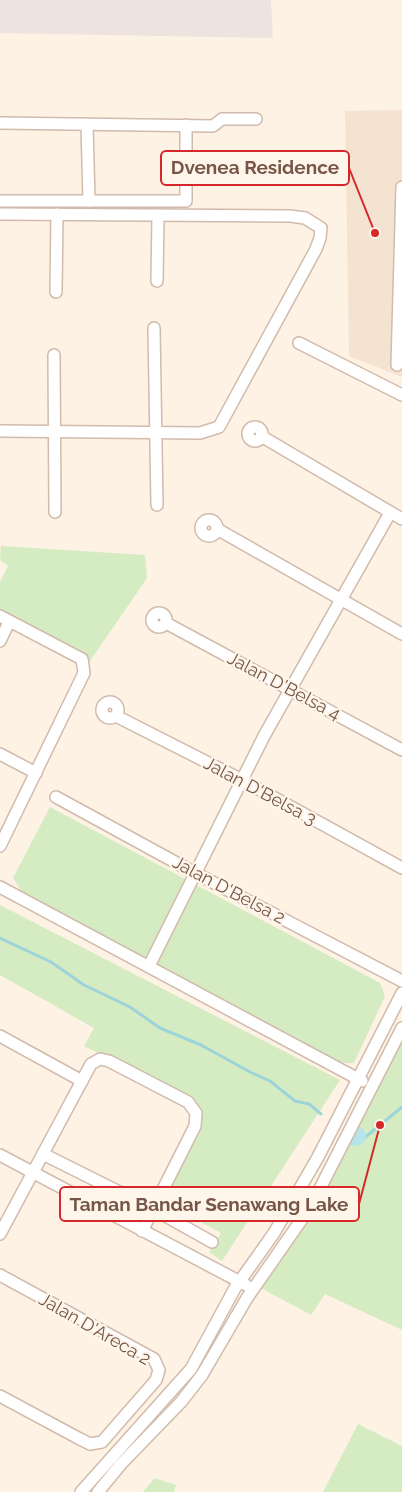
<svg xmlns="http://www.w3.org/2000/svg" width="402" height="1492" font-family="Raleway,sans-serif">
<rect width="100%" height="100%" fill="#fdf2e4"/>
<path fill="#f5e3d2" d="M402 110V377L349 356 345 111Z"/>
<path fill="#ede4df" d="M0 0H271L273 38 0 33Z"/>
<g fill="#d5ecc2">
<path d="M1 546 145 555 147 578 90 661 0 610V582L8 566 0 560Z"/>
<path d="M50 807 380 983 385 996 354 1063H336L23 894 13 878Z"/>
<path d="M0 905 340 1080 222 1261 209 1252 221 1233 160 1200 200 1120 182 1095 84 1046 94 1028 0 975Z"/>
<path d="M402 1039V1330L325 1294 311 1315 261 1288 314 1212Z"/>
<path d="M358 1424 402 1446V1492H323Z"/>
<path d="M155 1478 176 1485 174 1492H143Z"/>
</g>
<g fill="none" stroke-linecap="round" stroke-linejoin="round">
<g stroke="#9dd4da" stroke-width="3">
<path d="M0 938 51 962 84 985 130 1007 160 1028 201 1045 250 1072 270 1081 295 1101 309 1104 321 1114"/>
<path d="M356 1136 363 1139 402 1107"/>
</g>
<path stroke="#b7e4e8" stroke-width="20" d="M354 1135 356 1136"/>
<defs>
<g id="minor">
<path d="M0 123 213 126 222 119H256"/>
<path d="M87 124 89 201"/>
<path d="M0 201H186V125"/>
<path d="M0 214 290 216 305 218 321 228 320 238 316 249 219 427 200 433 0 431"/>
<path d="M157 281 158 215"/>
<path d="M56 292 57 214"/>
<path d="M154 328 157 505"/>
<path d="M299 343 402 395"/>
<path d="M54 355 55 512"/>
<path d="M397 365 402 187"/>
<circle cx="255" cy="434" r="7"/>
<path d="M261 436 402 519"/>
<circle cx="209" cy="528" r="8"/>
<path d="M217 529 402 634"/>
<circle cx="159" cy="620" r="7"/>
<path d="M0 616 82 659 84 673 0 846"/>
<path d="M166 623 402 750"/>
<path d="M0 641 9 622"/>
<circle cx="110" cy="710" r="8"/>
<path d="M116 716 242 780 402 868"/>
<path d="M0 754 36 773"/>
<path d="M56 797 195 873 402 981"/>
<path d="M0 887 362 1081"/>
<path d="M149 966 264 736 390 513"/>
<path d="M0 1036 82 1081"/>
<path d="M43 1154 153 1209 212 1242"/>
<path d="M0 1155 246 1285"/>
<path d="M0 1234 91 1064 100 1059 109 1061 188 1102 196 1113 195 1126 142 1231"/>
<path d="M0 1275 154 1359 159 1370 156 1380 102 1442 90 1444 80 1439 0 1396"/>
<path d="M81 1492 191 1369 235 1288 274 1233 318 1157 402 993"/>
<path d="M98 1492 121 1464 181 1402 202 1375 247 1298 311 1206 402 1028"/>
</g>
</defs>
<use href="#minor" stroke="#d1bbac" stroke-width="14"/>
<use href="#minor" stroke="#fff" stroke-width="11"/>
</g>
<g text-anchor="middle" stroke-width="4.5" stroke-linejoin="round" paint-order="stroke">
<g font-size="18" fill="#775648" stroke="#fff6eb">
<text transform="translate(284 686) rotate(28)" y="6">Jalan D'Belsa 4</text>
<text transform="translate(260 791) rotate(28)" y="6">Jalan D'Belsa 3</text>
<text transform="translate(229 890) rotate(28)" y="6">Jalan D'Belsa 2</text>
<text transform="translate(95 1329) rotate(30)" y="6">Jalan D'Areca 2</text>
</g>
</g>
<path fill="none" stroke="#d62828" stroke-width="2" d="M375 233L349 168M380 1125L359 1204"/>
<g fill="#d62828" stroke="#fff6eb" stroke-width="2">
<circle cx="375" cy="233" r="5"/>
<circle cx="380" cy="1125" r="5"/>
</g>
<g fill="#fff6eb" stroke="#d62828" stroke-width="2">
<rect x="161" y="151" width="188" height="34" rx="5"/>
<rect x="60" y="1187" width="299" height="34" rx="5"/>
</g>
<g font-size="19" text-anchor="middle" font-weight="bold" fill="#775648">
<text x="255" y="174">Dvenea Residence</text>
<text x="209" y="1211">Taman Bandar Senawang Lake</text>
</g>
</svg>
